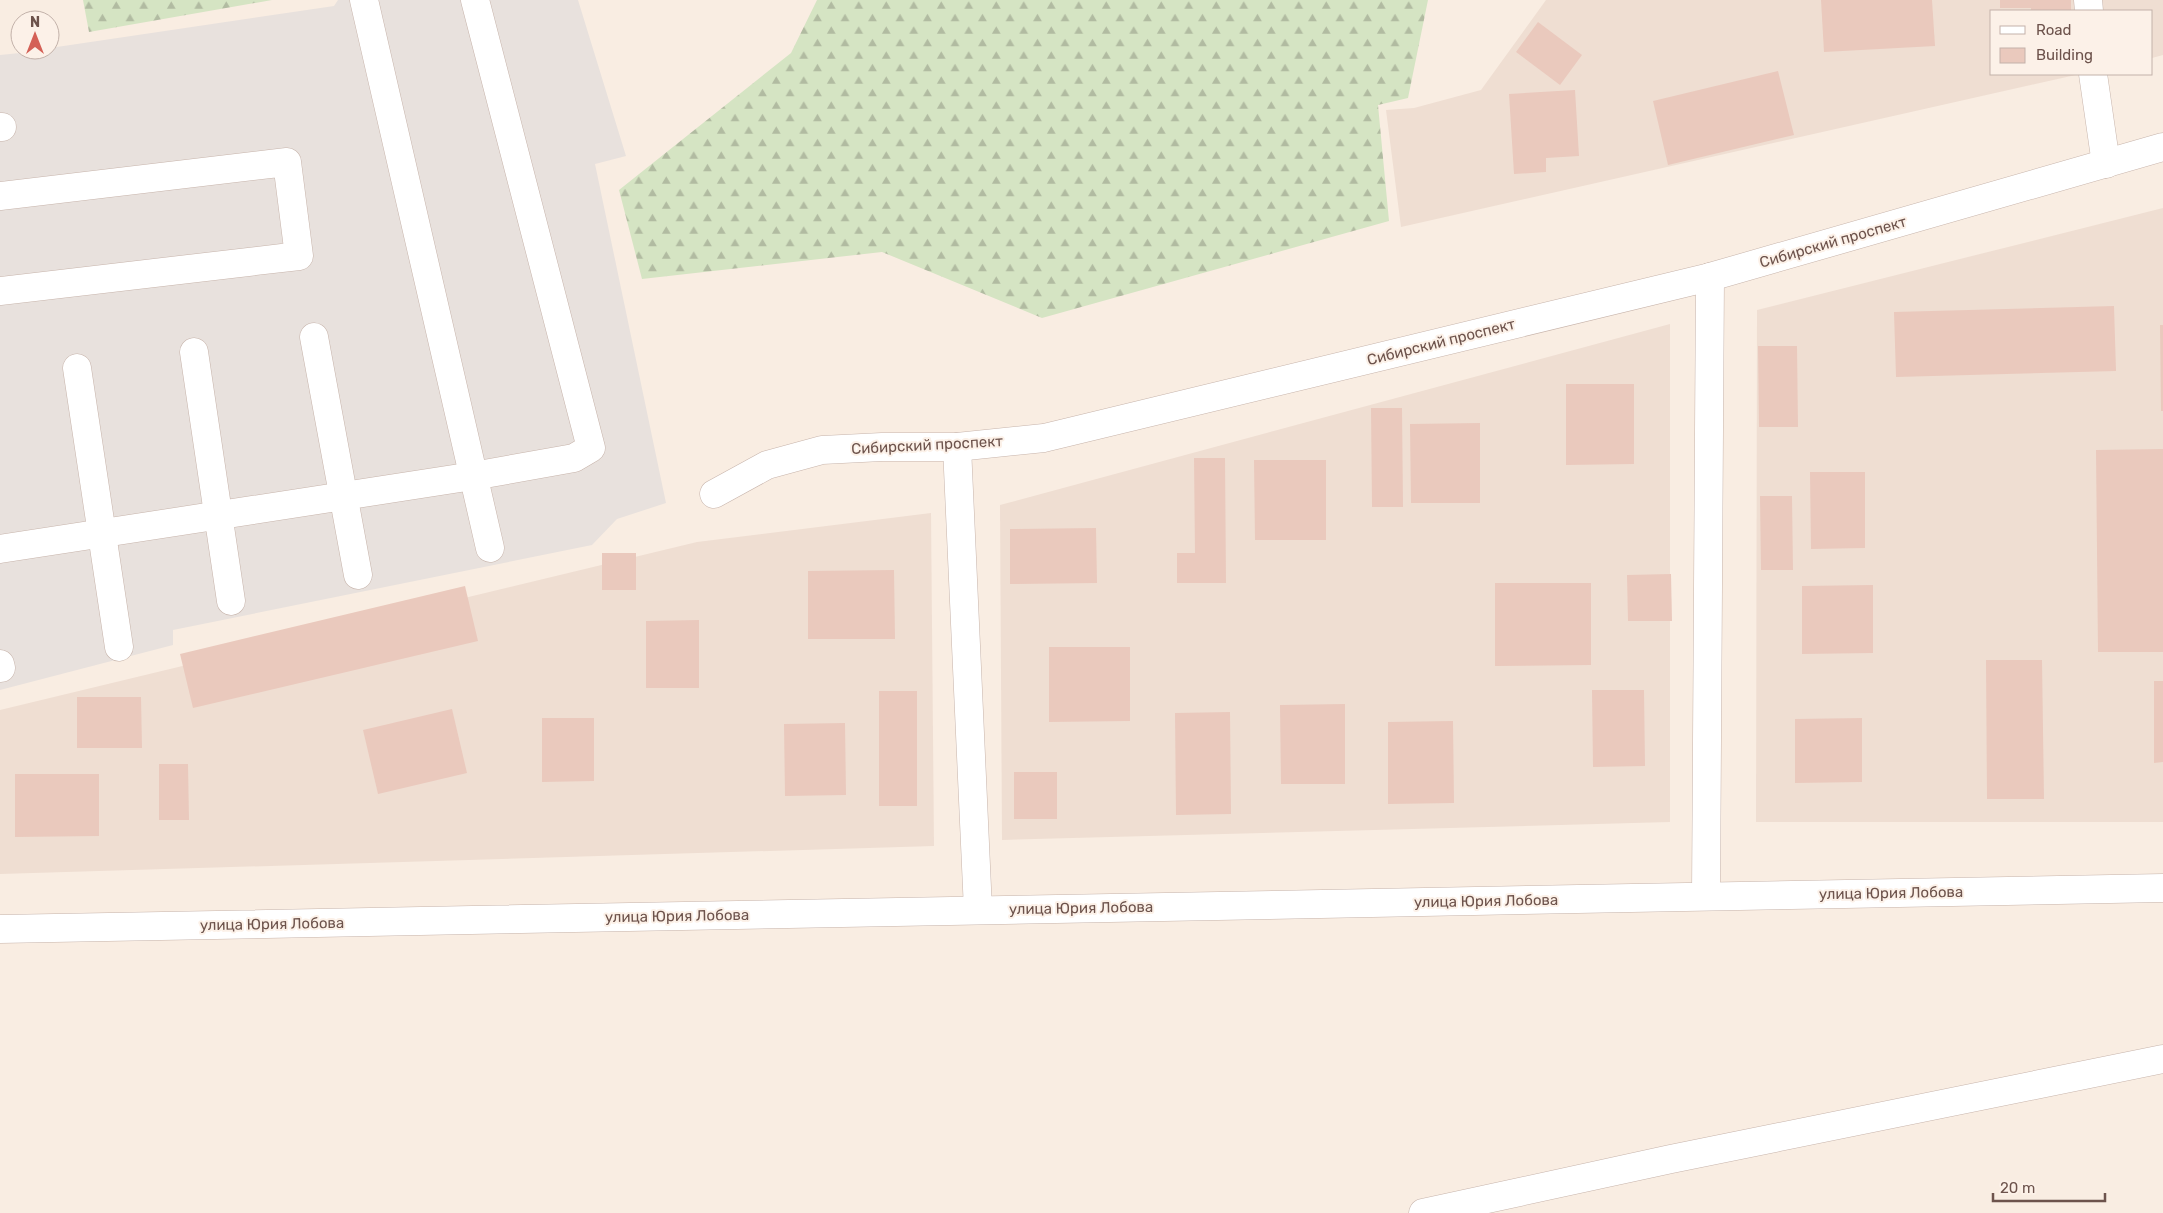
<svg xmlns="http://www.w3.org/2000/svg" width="2163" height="1213" font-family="Rubik,sans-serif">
<defs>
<pattern id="forest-firs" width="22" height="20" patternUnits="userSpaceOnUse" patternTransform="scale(1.25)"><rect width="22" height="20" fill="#d5e4c3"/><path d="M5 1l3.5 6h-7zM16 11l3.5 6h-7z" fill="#b1bba1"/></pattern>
</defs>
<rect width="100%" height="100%" fill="#f9ede2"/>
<g fill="#efded2">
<path d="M1546 0H2163V55L2152 58V11H1992V74H2080L1401 227 1386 110 1414 108 1481 90Z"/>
<path d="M2163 208V822H1756L1757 310Z"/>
<path d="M1670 324V822L1002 840 1000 505Z"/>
<path d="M931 513 934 846 0 874V710L697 542Z"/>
</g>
<path fill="#e8e1dd" d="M338 0H578L626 156 595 164 666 503 617 519 592 545 173 630V645L0 690V55L50 50V48L334 6Z"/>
<g fill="url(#forest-firs)">
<path d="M83 0H272L89 32Z"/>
<path d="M817 0H1428L1408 98 1378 105 1389 221 1042 318 882 252 642 279 619 190 791 53Z"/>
</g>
<g fill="#eac9bd">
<path d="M1821 0H1932L1935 46 1824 52Z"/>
<path d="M2000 0H2071V11H2031V8H2000Z"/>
<path d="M1538 22 1582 55 1560 85 1516 52Z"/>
<path d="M1778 71 1794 135 1668 165 1653 101Z"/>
<path d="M1575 90 1579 156 1546 158V172L1514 174 1509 94Z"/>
<path d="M2114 306 2116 371 1896 377 1894 312Z"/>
<path d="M2160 325H2163V411H2161Z"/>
<path d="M1758 346H1797L1798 427H1759Z"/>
<path d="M1566 384H1634V464L1566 465Z"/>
<path d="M1371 408H1402L1403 507H1372Z"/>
<path d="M1480 423V503H1411L1410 424Z"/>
<path d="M2163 449V652H2098L2096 450Z"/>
<path d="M1194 458H1225L1226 583H1177V553H1195Z"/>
<path d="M1254 460H1326V540H1255Z"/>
<path d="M1810 472H1865V548L1811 549Z"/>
<path d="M1760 496H1792L1793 570H1761Z"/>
<path d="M1096 528 1097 583 1010 584V529Z"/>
<rect x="602" y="553" width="34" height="37"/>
<path d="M894 570 895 639H808V571Z"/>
<path d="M1671 574 1672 621H1628L1627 575Z"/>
<path d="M1495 583H1591V665L1495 666Z"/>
<path d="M1873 585V653L1802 654V586Z"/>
<path d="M465 586 478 641 193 708 180 654Z"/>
<path d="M699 620V688H646V621Z"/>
<path d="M1049 647H1130V721L1049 722Z"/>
<path d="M1986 660H2042L2044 799H1987Z"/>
<path d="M2154 681H2163V762L2154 763Z"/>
<path d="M1592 690H1644L1645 766 1593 767Z"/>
<rect x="879" y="691" width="38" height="115"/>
<path d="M77 697H141L142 748H77Z"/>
<path d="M1345 704V784H1281L1280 705Z"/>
<path d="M452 709 467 773 378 794 363 730Z"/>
<path d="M1230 712 1231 814 1176 815 1175 713Z"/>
<path d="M542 718H594V781L542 782Z"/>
<path d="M1862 718V782L1795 783V719Z"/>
<path d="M1453 721 1454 803 1388 804V722Z"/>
<path d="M845 723 846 795 785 796 784 724Z"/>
<path d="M159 764H188L189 820H159Z"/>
<rect x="1014" y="772" width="43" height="47"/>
<path d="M15 774H99V836L15 837Z"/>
</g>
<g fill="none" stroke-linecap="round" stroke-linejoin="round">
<defs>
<g id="minor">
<path d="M364 0 490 548"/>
<path d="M2088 0 2089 11"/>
<path d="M2093 74 2106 164"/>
<path d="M0 127H2"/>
<path d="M0 196 287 162 299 256 0 291"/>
<path d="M314 337 358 575"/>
<path d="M194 352 231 601"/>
<path d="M77 368 119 647"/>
<path d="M957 447 978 910"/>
<path d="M714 494 767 465 822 450 882 447H957L1044 438 1710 277 2163 147"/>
<path d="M0 549 473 476 574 458 591 448 475 0"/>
<path d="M0 664 1 668"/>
<path d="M1706 896 1710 277"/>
<path d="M0 929 2163 888"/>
<path d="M1423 1213 1671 1159 2163 1059"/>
</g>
</defs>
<use href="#minor" stroke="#c7b4ab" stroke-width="29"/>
<use href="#minor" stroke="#fff" stroke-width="28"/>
</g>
<g text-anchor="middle" stroke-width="4" stroke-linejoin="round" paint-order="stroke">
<g font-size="15" fill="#6d534c" stroke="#fcf1e8">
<text transform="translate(1833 242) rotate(-16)" y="5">Сибирский проспект</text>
<text transform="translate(1441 342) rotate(-14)" y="5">Сибирский проспект</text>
<text transform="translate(927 445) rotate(-3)" y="5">Сибирский проспект</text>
<text transform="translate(1891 893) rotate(-1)" y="5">улица Юрия Лобова</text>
<text transform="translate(1486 901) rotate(-1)" y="5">улица Юрия Лобова</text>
<text transform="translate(1081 908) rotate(-1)" y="5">улица Юрия Лобова</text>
<text transform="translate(677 916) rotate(-1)" y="5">улица Юрия Лобова</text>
<text transform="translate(272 924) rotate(-1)" y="5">улица Юрия Лобова</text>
</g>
</g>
<rect x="1990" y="10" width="162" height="65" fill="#fcf1e8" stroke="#c3b2aa"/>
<rect x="2000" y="26" width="25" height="8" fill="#ffffff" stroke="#c3b2aa"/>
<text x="2036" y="35" font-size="15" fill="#6d534c">Road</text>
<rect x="2000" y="48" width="25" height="15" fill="#eac9bd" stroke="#c3b2aa"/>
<text x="2036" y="60" font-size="15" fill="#6d534c">Building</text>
<g transform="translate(35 35)"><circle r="24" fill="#fcf1e8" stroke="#c3b2aa"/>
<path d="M0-4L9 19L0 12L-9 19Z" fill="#d46056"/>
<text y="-8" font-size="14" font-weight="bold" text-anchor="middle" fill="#6d534c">N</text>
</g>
<path d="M1993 1193v8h112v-8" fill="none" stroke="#6d534c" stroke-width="2.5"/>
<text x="2000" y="1193" font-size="15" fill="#6d534c" stroke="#fcf1e8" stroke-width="4" paint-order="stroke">20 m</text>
</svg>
